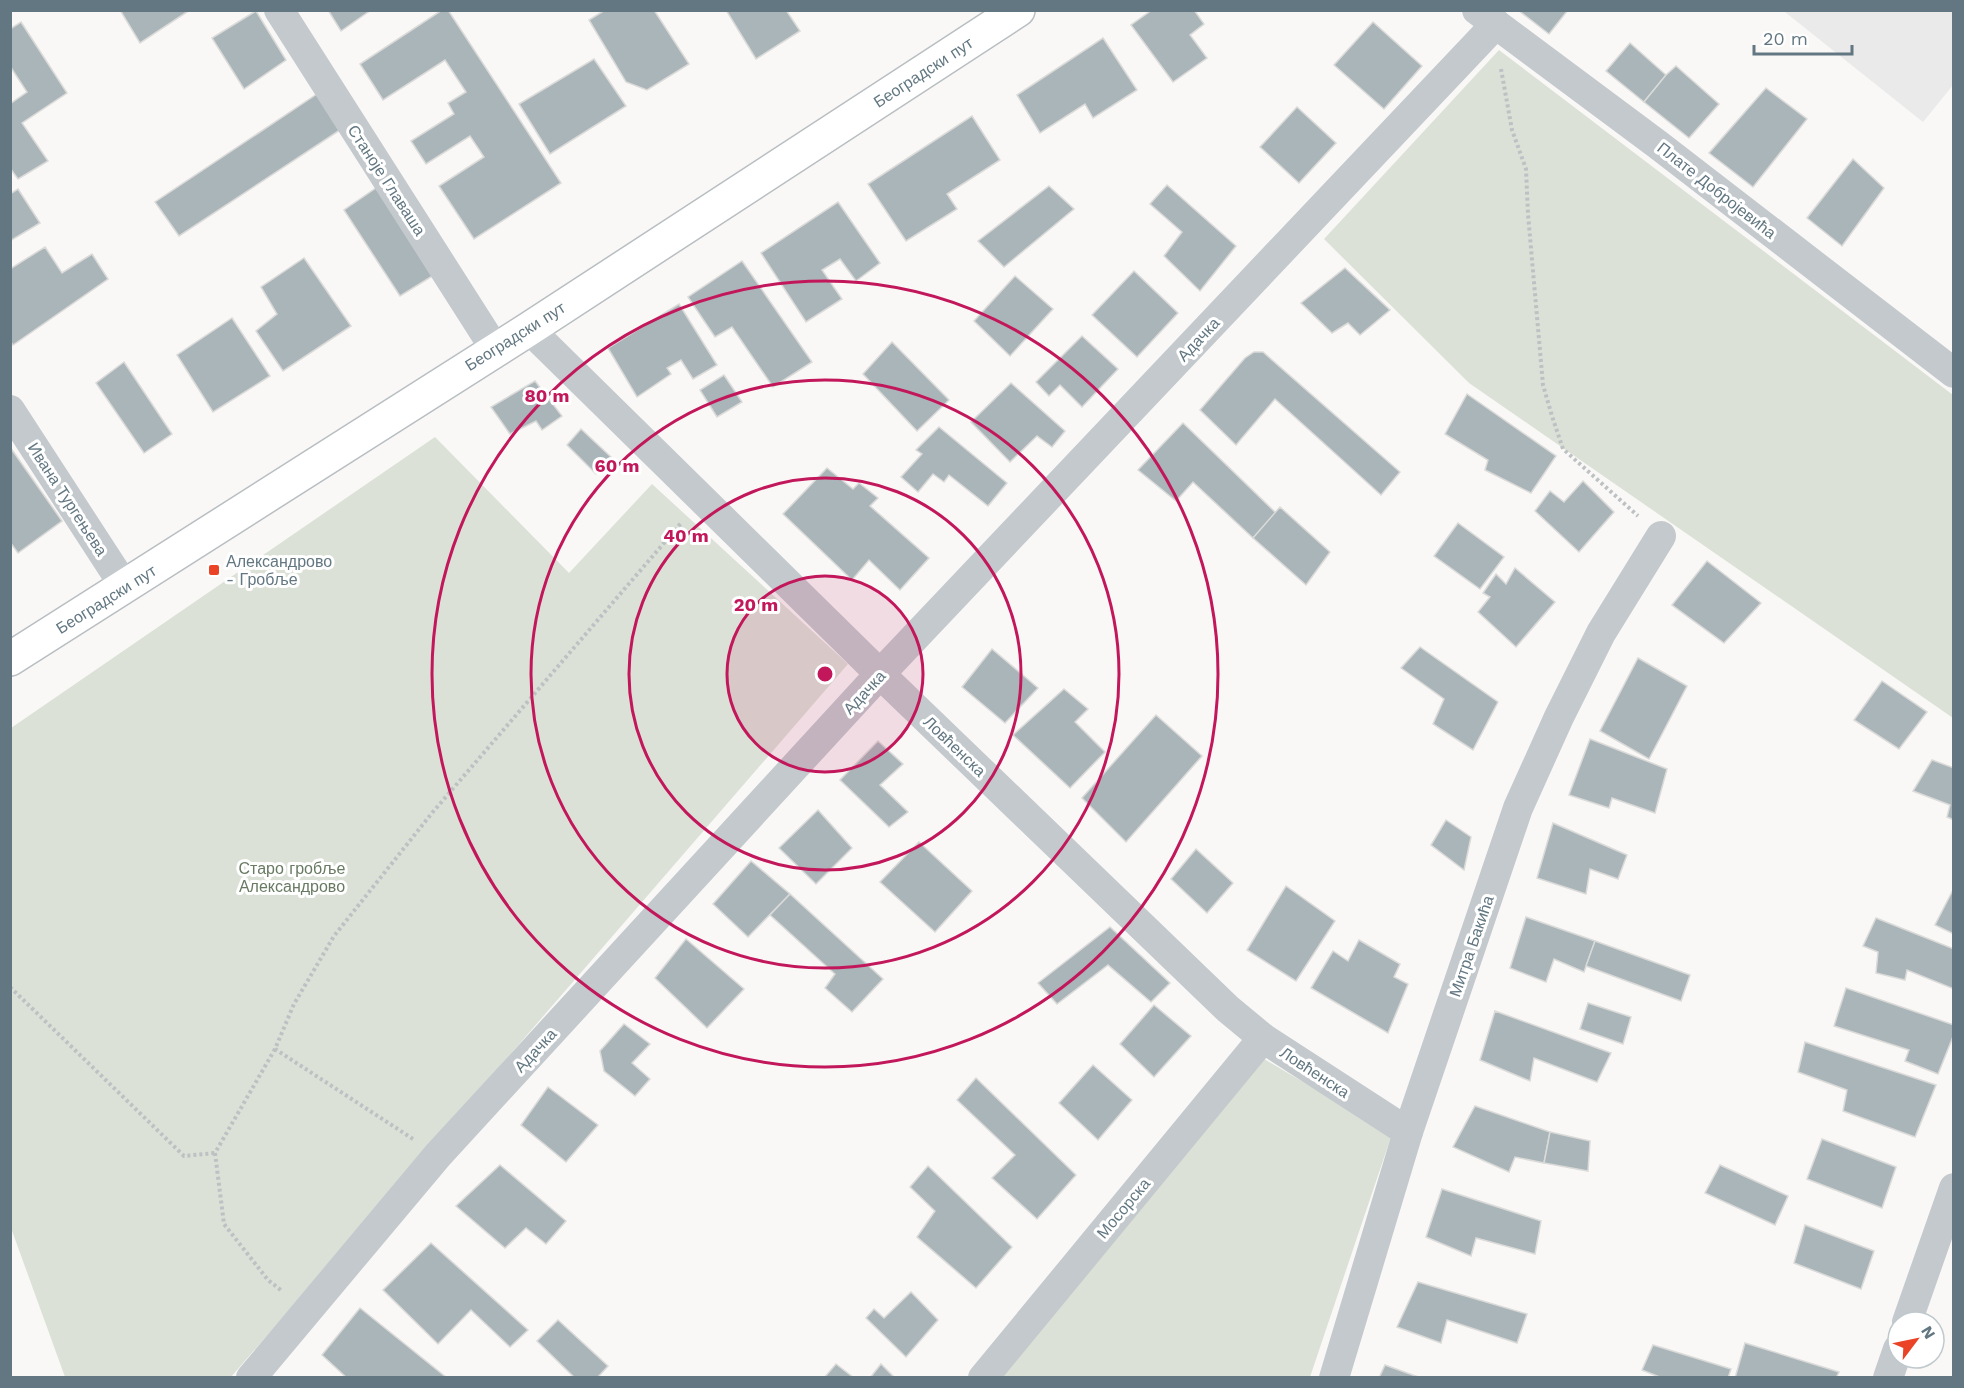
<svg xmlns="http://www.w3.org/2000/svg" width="1964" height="1388" font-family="'Work Sans',sans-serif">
<rect width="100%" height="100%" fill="#f9f8f6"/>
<path fill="#e9eae9" d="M1787 10 1953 11V85L1923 122 1785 12Z"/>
<g fill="#dbe1d7">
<path d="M1499 50 1953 395V718L1469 383 1324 239Z"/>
<path d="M435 437 569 573 652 484 848 664 231 1377H65L11 1228V728Z"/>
<path d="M1264 1059 1392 1134 1310 1377 1001 1378Z"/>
</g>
<g fill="#aab5b9" stroke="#dadad8" stroke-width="1.5">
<path d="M120 10H190L140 43Z"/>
<path d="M328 10H371L341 31Z"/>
<path d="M442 10H448L561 183 474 239 439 186 484 157 470 136 426 164 411 141 454 114 448 103 466 92 445 60 383 100 360 64Z"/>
<path d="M605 10H654L689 64 647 90 626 82 589 20Z"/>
<path d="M726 10H786L800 31 756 59Z"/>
<path d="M1152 10H1194L1204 24 1190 35 1207 58 1173 82 1131 25Z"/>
<path d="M1518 10H1568L1549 34Z"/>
<path d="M256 11 286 60 244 89 212 38Z"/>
<path d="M21 22 67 93 22 123 48 161 18 179 10 168V104L27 92 10 66V29Z"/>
<path d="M1373 22 1422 66 1384 109 1334 65Z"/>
<path d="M1103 38 1137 90 1093 118 1085 104 1040 133 1017 95Z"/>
<path d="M1630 43 1666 75 1644 102 1606 71Z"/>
<path d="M594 59 626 106 550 154 519 104Z"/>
<path d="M1676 66 1719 104 1689 138 1644 102 1666 75Z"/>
<path d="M1766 88 1807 119 1753 187 1709 153Z"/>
<path d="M317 94 340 130 179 236 155 202Z"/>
<path d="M1297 107 1336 143 1299 183 1260 147Z"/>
<path d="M972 116 1000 160 947 194 957 209 906 241 868 184Z"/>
<path d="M1853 159 1884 188 1842 246 1807 218Z"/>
<path d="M1167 185 1236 246 1200 291 1164 256 1182 232 1150 204Z"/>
<path d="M1049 186 1074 209 1004 267 978 241Z"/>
<path d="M376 188 434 275 400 296 344 210Z"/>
<path d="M18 189 40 223 10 241V194Z"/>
<path d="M838 202 880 263 856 281 840 259 822 270 842 299 806 322 761 253Z"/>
<path d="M45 247 62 273 92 254 108 279 13 345 10 341V269Z"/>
<path d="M304 258 351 326 283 371 256 331 277 314 261 287Z"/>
<path d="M742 261 812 362 773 387 732 327 715 337 688 297Z"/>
<path d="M1345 268 1390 310 1360 335 1348 323 1332 333 1301 303Z"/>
<path d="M1134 271 1178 313 1137 357 1092 315Z"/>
<path d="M1015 276 1053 309 1010 356 974 321Z"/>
<path d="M679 304 717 365 693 379 681 360 667 368 671 374 637 397 608 348Z"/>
<path d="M232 318 270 376 213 412 177 355Z"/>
<path d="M1082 336 1118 369 1082 407 1060 385 1049 396 1036 382Z"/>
<path d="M892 342 949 400 917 431 863 374Z"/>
<path d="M1254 352H1263L1400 472 1381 495 1275 399 1236 445 1200 410 1245 358Z"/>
<path d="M124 362 172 434 144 453 96 383Z"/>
<path d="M724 375 742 402 717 417 700 390Z"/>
<path d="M535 381 562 416 542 430 536 421 510 434 491 407Z"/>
<path d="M1011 383 1065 431 1052 447 1037 436 1010 462 971 422Z"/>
<path d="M1467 394 1556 456 1531 493 1485 470 1488 460 1445 434Z"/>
<path d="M1183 423 1276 513 1253 538 1193 482 1176 501 1138 470Z"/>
<path d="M939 427 1007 483 988 506 949 475 944 482 933 474 918 492 901 477 922 454 916 450Z"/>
<path d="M581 429 611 457 596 474 567 445Z"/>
<path d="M10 447 62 521 18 553 10 542Z"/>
<path d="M827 468 853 489 859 483 878 498 870 506 929 558 900 590 869 560 852 580 783 514Z"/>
<path d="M1583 481 1614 512 1579 552 1535 511 1550 491 1564 502Z"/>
<path d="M1280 507 1330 552 1306 585 1253 538Z"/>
<path d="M1458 523 1504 557 1480 589 1434 556Z"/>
<path d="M1707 561 1761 603 1724 643 1672 605Z"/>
<path d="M1515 568 1555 602 1516 647 1478 612 1490 597 1483 593 1496 574 1506 584Z"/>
<path d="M1420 647 1498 702 1473 750 1433 724 1444 699 1401 668Z"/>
<path d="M992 649 1038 688 1005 723 962 687Z"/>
<path d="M1638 658 1687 686 1649 759 1600 731Z"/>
<path d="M1882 681 1927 712 1899 749 1854 720Z"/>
<path d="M1064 689 1088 709 1075 722 1105 752 1070 788 1013 735Z"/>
<path d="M1156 715 1202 756 1126 842 1082 798Z"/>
<path d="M1590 739 1667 769 1655 813 1612 798 1609 808 1569 795Z"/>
<path d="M878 741 903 764 880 785 908 812 889 827 840 780Z"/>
<path d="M1932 760 1954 768V820L1947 817 1950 805 1913 791Z"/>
<path d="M818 810 852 848 816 884 779 848Z"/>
<path d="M1446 820 1471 837 1464 870 1431 845Z"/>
<path d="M1553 823 1627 855 1618 879 1590 869 1586 894 1537 878Z"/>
<path d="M919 842 972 891 935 932 880 882Z"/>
<path d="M1196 849 1233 883 1207 913 1171 879Z"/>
<path d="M751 861 790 894 748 937 713 904Z"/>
<path d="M1286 886 1335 921 1296 981 1247 950Z"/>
<path d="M1954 888V934L1935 925Z"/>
<path d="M790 894 883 979 852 1012 825 988 835 974 770 915Z"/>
<path d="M1526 917 1595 941 1584 972 1554 959 1546 982 1510 968Z"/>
<path d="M1876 918 1954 949V989L1907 970 1905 980 1876 973 1878 952 1863 946Z"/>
<path d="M1110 927 1170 983 1151 1002 1108 965 1057 1004 1038 983Z"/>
<path d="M686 939 744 989 707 1028 655 978Z"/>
<path d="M1359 940 1400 964 1394 977 1408 984 1388 1033 1311 988 1333 951 1348 961Z"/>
<path d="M1595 941 1690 975 1681 1001 1586 966Z"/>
<path d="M1846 988 1954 1025V1034L1938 1074 1905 1061 1909 1050 1834 1026Z"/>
<path d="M1588 1003 1631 1017 1623 1044 1580 1029Z"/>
<path d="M1154 1005 1191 1036 1154 1077 1120 1044Z"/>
<path d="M1495 1011 1611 1053 1597 1082 1534 1058 1530 1081 1480 1060Z"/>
<path d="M624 1024 650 1044 632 1063 650 1079 635 1096 604 1071 600 1051Z"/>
<path d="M1805 1042 1936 1085 1915 1137 1843 1111 1847 1090 1798 1072Z"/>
<path d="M1093 1065 1132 1100 1098 1140 1059 1103Z"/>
<path d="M976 1078 1076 1175 1037 1219 992 1178 1015 1155 957 1100Z"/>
<path d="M548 1087 598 1125 566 1162 521 1125Z"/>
<path d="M1475 1106 1550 1132 1544 1163 1515 1157 1509 1172 1453 1147Z"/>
<path d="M1550 1132 1590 1141 1588 1171 1544 1163Z"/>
<path d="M1822 1139 1896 1167 1882 1208 1807 1179Z"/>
<path d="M500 1165 566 1221 546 1244 526 1228 505 1248 456 1206Z"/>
<path d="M1720 1165 1788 1196 1775 1225 1705 1193Z"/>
<path d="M928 1166 1012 1247 976 1288 917 1237 935 1211 910 1187Z"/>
<path d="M1442 1189 1541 1221 1535 1254 1476 1238 1471 1256 1426 1237Z"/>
<path d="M1805 1225 1874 1251 1861 1289 1794 1263Z"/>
<path d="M431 1243 528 1330 510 1347 471 1310 438 1344 383 1290Z"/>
<path d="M1418 1282 1527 1314 1517 1343 1447 1320 1441 1343 1397 1327Z"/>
<path d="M911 1292 938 1320 906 1357 866 1318 874 1309 884 1318Z"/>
<path d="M360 1308 447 1378H347L322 1355Z"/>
<path d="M558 1320 608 1366 597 1378H575L537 1341Z"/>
<path d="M1745 1343 1839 1372 1836 1378H1735Z"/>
<path d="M1653 1345 1731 1369 1728 1378H1662L1642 1370Z"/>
<path d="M836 1364 854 1378H824Z"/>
<path d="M881 1364 895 1378H870Z"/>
<path d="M1385 1365 1421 1378H1379Z"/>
</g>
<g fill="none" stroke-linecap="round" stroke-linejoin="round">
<defs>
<path id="secondary" d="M10 659 529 329 1018 10"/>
</defs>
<use href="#secondary" stroke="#b8bec2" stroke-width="36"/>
<g stroke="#bdc1c3" stroke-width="4" stroke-dasharray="3 3" stroke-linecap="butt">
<path d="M1501 69 1512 130 1526 169 1528 214 1543 385 1552 416 1563 449 1638 516"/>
<path d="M10 987 184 1156 215 1153"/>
<path d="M275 1049 215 1153 224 1224 268 1280 282 1291"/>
<path d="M413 1139 275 1049 294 1004 334 936 432 813 682 522"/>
</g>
<g stroke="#c3c9cc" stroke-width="30">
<path d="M279 10 495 349"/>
<path d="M1477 10 1657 144 1954 373"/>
<path d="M529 329 880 674 1228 1009 1263 1038 1408 1132"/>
<path d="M10 410 125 587"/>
<path d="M1907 1322 1954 1188"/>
<path d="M251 1378 438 1155 880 674 1496 24"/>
<path d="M983 1378 1263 1038"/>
<path d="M1334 1378 1408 1132 1518 808 1559 717 1601 633 1661 536"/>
<path d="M1888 1378 1898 1349"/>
</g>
<use href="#secondary" stroke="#fff" stroke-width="33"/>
</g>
<circle cx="825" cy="674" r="98" fill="#c2185b" fill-opacity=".12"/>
<g fill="none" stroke="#c2185b" stroke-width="3">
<circle cx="825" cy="674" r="98"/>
<circle cx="825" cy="674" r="196"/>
<circle cx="825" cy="674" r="294"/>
<circle cx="825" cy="674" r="393"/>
</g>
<rect fill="#ea4325" stroke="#fff" stroke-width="2" x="208" y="564" width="12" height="12" rx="3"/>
<g text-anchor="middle" stroke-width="6" stroke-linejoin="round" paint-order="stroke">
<g font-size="16" fill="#627782" stroke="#fff">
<text transform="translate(923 72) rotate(-33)" y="6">Београдски пут</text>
<text transform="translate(387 180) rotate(57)" y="6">Станоје Главаша</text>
<text transform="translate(1717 190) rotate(38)" y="6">Плате Добројевића</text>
<text transform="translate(515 336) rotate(-32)" y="6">Београдски пут</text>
<text transform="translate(1198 339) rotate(-47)" y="6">Адачка</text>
<text transform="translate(68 499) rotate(57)" y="6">Ивана Тургењева</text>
<text transform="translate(106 599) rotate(-32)" y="6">Београдски пут</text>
<text transform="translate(864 692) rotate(-47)" y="6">Адачка</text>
<text transform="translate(955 746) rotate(44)" y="6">Ловћенска</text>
<text transform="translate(1471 946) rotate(-71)" y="6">Митра Бакића</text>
<text transform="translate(535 1050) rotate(-47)" y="6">Адачка</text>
<text transform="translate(1315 1072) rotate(33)" y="6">Ловћенска</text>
<text transform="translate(1123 1208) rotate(-50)" y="6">Мосорска</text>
</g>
<g font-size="16" fill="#627782" stroke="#fff" text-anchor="start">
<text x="226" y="567">Александрово<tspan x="226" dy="18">- Гробље</tspan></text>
</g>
<g font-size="16" fill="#687a62" stroke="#fff">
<text x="292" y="874">Старо гробље<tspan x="292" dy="18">Александрово</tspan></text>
</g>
</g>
<circle cx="825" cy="674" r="9" fill="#c2185b" stroke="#fff" stroke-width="3"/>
<g font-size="18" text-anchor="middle" font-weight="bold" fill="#c2185b" stroke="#fff" stroke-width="6" stroke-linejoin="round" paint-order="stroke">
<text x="547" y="402">80 m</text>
<text x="617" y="472">60 m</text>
<text x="686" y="542">40 m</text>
<text x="756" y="611">20 m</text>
</g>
<rect width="1964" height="1388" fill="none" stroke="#627782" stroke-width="24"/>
<g transform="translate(1916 1340) rotate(58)"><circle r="28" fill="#ffffff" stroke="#c0c9cd" stroke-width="1.5"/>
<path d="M0-4.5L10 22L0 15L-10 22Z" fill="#ea4325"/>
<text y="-9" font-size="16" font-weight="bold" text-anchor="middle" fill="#627782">N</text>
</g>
<path d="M1754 45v9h98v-9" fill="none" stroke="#627782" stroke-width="3"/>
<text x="1763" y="45" font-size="18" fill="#627782" stroke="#ffffff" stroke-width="4.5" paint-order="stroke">20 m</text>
</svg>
